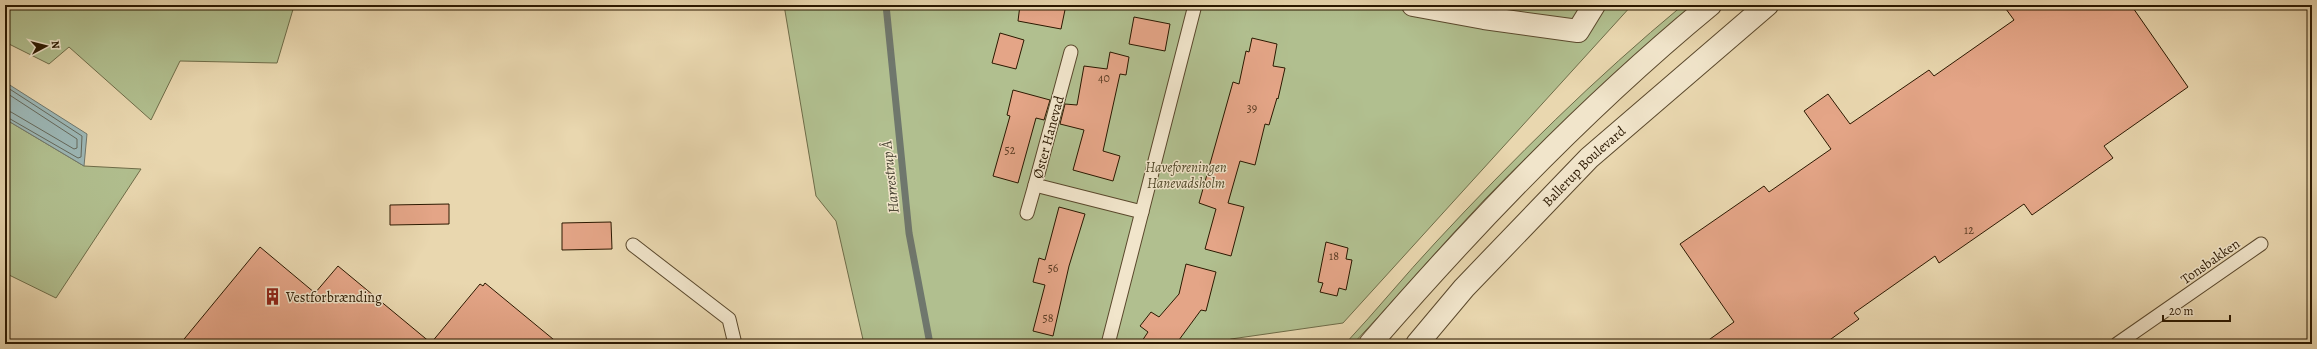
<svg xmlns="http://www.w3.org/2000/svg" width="2317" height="349" font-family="Alegreya,serif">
<rect width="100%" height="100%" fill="#e9d7af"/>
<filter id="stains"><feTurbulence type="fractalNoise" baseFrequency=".005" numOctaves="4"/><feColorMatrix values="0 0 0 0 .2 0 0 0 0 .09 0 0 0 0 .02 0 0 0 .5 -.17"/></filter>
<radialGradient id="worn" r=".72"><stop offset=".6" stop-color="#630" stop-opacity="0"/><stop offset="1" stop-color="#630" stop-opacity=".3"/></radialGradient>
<g fill="#b1bf8f" stroke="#6e6c48">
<path d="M5 5H293L294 6 277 63 180 61 151 120 69 47 49 64 5 42Z"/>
<path d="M784 5H1632L1343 323 1231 339 1218 344H864L836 221 816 196Z"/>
<path d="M1683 5H1694C1622 68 1552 130 1485 199 1440 246 1398 297 1353 344H1345C1376 311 1405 275 1436 242 1513 159 1596 77 1683 5Z"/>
<path d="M5 119 84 166 141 169 56 298 5 273Z"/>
</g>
<path fill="#9cb7b6" stroke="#6f776d" d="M5 82 87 134 84 166 5 119Z"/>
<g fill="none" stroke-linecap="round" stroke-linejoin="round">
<g stroke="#64685b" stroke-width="1">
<path d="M5 86 82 136 81 157 78 158 5 116"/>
<path d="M5 92 77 139V148L74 149 11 112 5 111"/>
</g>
<path stroke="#6f776d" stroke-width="7" d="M886 5 909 233 930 344"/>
</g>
<g fill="#e4a587" stroke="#2b1800">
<path d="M1020 5H1066L1061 29 1018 21Z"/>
<path d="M2003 5H2131L2188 87 2104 146 2113 158 2032 215 2024 204 1939 263 1935 256 1854 313 1859 319 1824 344H1703L1734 322 1680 244 1764 186 1769 192 1831 149 1804 111 1828 94 1850 124 1929 70 1934 76 2014 20Z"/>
<path d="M1134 17 1170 24 1165 51 1129 44Z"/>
<path d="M1000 33 1024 40 1016 69 992 63Z"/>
<path d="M1252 38 1277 44 1273 66 1285 68 1278 99 1277 98 1269 125 1265 124 1255 165 1240 161 1228 203 1244 207 1231 256 1205 249 1216 209 1199 203 1233 82 1239 84 1246 51 1249 52Z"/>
<path d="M1110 52 1129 57 1126 75 1120 74 1103 151 1120 156 1113 181 1073 170 1084 130 1060 124 1065 104 1077 105 1084 66 1107 69Z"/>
<path d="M1013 90 1050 100 1044 120 1036 118 1018 183 993 176 1010 116 1007 115Z"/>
<path d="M449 204V224L390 225V205Z"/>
<path d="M1059 207 1085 214 1069 266 1053 336 1033 331 1045 285 1033 282 1039 258 1045 260Z"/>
<path d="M611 222 612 249 562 250V223Z"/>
<path d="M1326 242 1348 248 1346 259 1352 260 1346 290 1339 288 1337 296 1320 292 1323 283 1318 282Z"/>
<path d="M260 247 315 293 338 266 431 343 480 284 483 286 485 283 559 344H180Z"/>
<path d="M1186 264 1216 272 1206 311 1201 310 1176 344H1140L1148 332 1140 326 1151 312 1159 317 1179 294Z"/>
</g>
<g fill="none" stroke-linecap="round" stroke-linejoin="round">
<defs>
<g id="service">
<path d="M1071 52 1035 185 1142 212"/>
<path d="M1027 213 1035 185"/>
<path d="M633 245 729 319 735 344"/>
<path d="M1108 344 1195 5"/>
<path d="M2117 344 2261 244"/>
</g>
<path id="minor" d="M1413 5 1484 18 1578 31 1594 5"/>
<g id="tertiary">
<path d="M1370 344C1475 223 1586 107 1710 5"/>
<path id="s1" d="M1417 344 1464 288 1589 158 1767 5"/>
</g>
</defs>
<use href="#service" stroke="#5a482c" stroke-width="15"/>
<use href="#minor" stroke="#5a482c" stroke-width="24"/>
<use href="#tertiary" stroke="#5a482c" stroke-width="24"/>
<use href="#service" stroke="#f1e5cb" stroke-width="13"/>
<use href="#minor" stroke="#f1e5cb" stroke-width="22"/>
<use href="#tertiary" stroke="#f1e5cb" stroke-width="22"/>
</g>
<defs>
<symbol id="building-bare" viewBox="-9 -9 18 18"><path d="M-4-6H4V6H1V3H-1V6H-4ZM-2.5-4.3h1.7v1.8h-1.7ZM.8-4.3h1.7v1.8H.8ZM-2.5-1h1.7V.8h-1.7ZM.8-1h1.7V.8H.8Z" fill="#8f2418" stroke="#f1e5cb" stroke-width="2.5" paint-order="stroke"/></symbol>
</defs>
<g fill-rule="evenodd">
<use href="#building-bare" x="260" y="284" width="25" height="25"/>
</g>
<g text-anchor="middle" stroke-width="3" stroke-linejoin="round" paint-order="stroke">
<g font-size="12" fill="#593b22">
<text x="1104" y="82">40</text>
<text x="1252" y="112">39</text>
<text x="1010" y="154">52</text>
<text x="1969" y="234">12</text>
<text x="1334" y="260">18</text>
<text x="1053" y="272">56</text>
<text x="1048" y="322">58</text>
</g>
<g font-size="14" fill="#2b1800" stroke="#f1e5cb">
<text transform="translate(1048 137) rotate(-75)" y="5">Øster Hanevad</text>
<text dy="5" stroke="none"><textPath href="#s1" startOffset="244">Ballerup Boulevard</textPath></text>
<text transform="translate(2210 261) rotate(-35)" y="5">Tonsbakken</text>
</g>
<g font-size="14" font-style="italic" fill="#534a2b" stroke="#f1e5cb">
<text x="1186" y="172">Haveforeningen<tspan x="1186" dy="16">Hanevadsholm</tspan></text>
</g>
<g font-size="14" fill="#2b1800" stroke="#f1e5cb" text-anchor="start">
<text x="286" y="302">Vestforbrænding</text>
</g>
<g font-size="15" font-style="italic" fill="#4d4837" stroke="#f1e5cb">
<text transform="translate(890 177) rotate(-96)" y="5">Harrestrup Å</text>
</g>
</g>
<rect width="2317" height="349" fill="none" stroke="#e9d7af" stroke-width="20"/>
<rect x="6" y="6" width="2305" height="337" fill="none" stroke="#2b1800" stroke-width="2"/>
<rect x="10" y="10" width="2297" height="329" fill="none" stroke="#2b1800"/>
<g transform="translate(46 46) rotate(83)" stroke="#f1e5cb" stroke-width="3" paint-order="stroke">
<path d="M0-3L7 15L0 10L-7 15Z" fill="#2b1800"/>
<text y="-6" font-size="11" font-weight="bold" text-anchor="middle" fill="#2b1800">N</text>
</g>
<path d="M2163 315v6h67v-6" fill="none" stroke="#2b1800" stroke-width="2"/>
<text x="2169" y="315" font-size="12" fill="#2b1800" stroke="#f1e5cb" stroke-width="3" paint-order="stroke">20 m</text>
<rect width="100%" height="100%" filter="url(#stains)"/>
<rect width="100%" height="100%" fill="url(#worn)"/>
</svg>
